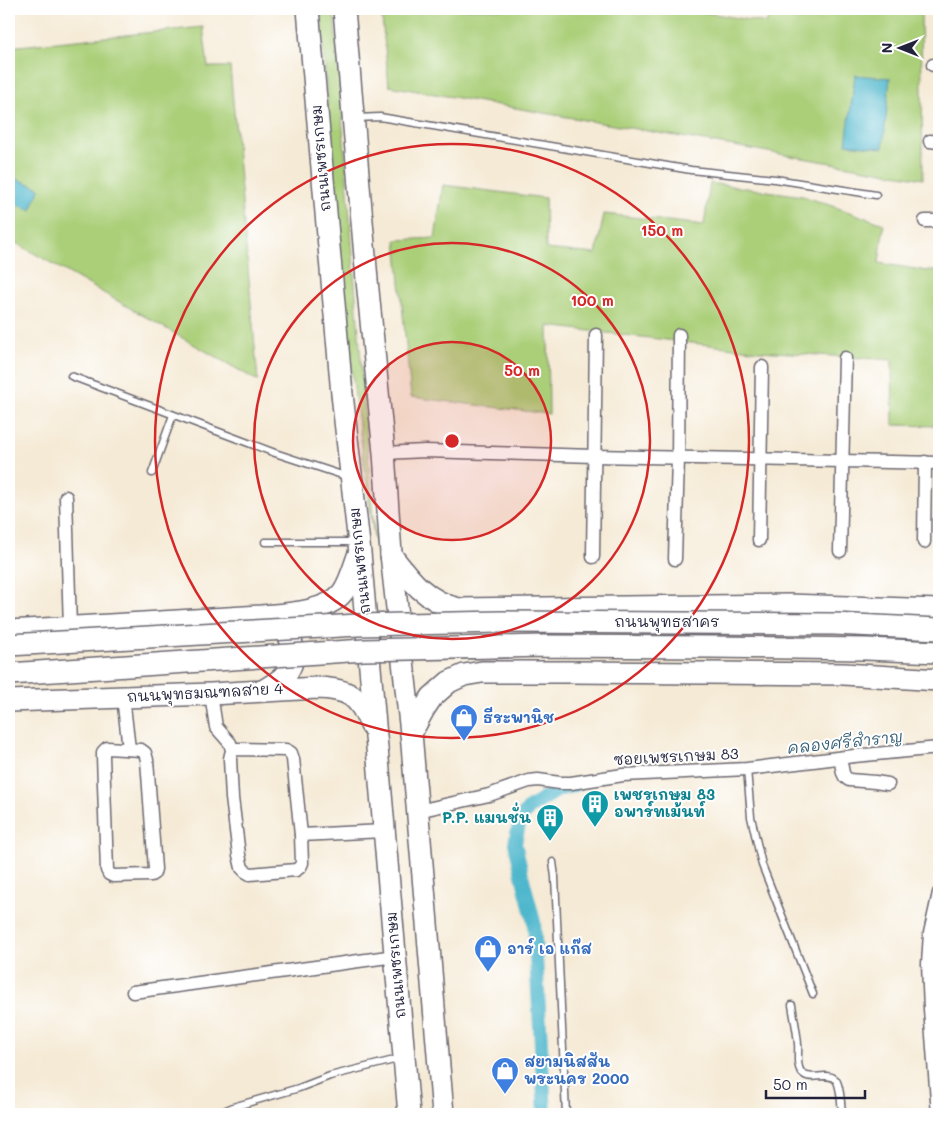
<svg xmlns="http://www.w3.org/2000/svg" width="948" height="1123" font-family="Mali,'Playpen Sans Thai',sans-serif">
<rect width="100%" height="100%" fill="#fff"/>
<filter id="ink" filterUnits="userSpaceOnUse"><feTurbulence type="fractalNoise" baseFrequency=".02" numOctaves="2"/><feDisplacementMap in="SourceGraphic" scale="10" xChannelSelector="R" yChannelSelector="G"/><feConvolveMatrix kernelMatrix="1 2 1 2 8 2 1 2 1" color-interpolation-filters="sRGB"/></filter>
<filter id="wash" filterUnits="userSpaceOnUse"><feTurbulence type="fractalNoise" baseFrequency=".0096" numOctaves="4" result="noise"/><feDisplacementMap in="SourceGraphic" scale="20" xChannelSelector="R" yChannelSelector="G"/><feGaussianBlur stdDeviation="1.12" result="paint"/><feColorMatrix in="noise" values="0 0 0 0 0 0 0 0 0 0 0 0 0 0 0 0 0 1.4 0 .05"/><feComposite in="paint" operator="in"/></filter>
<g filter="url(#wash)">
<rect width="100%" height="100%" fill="#f5ead5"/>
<g fill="#aacf78" stroke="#66785a">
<path d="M320 9H334L375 545 344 313Z"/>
<path d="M381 9H686L767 23 769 9H921L923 179 389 86Z"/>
<path d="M203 27 208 67H230L258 381 9 239V47Z"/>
<path d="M710 183 803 196 884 224 879 263 927 271H939V426L893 425 892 360 760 351 548 326 549 414 411 397 396 240 435 238 443 185 545 198 546 249 596 254 604 214 704 225Z"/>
</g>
<g fill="#4fb7cc" stroke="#386c84">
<path d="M855 75 890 78 883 148 846 144Z"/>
<path d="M9 176 40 188 31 210 9 201Z"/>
</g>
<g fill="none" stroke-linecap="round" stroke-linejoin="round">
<path stroke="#4fb7cc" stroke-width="14" d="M545 1114 534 922 523 879 515 843 520 820 529 808 558 790 578 784"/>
</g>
</g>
<g filter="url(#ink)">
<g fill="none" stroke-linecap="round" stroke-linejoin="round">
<defs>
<g id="service">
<path d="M356 118 380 117 691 170 775 179 876 195"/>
<path d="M71 376 275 453 348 477"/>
<path d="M152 473 173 415"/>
<path d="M265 542H355"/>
<path d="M747 769 751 817 762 865 813 994"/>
<path d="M553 862 555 877 566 1114"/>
<path d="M792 1005C794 1018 797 1031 798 1044 799 1052 796 1062 800 1070 807 1084 827 1070 836 1080 841 1087 841 1105 842 1114"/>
<path d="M217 1114 233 1107 299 1088 330 1076 402 1058"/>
</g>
<g id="minor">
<path d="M933 65H939"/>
<path d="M930 141 939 142"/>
<path d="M925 221H939"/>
<path d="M384 453 425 451 594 456 939 463"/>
<path d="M66 497 70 628"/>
<path d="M759 540 762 367"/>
<path d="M924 542 925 462"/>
<path d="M840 551 845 358"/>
<path d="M593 557 596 335"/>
<path d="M675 559 678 458 679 335"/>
<path d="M211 694 216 727 230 743 232 750"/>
<path d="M123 697 129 749"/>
<path d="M107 748 141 750 145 753 147 760 155 869 154 873 151 875 113 876 109 874 107 870 103 756V752Z"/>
<path d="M237 749 286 750 291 753 293 759 301 835 302 863 300 867 296 870 250 874 245 871 242 868 239 855 232 798 230 759C231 753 231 751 237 749Z"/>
<path d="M840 758 843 773 845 777 849 780 875 782 888 784"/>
<path d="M418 811 489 795 529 781 538 780 560 783H571L623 775 747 769 854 756 939 748"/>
<path d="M301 835 384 831"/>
<path d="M133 992 395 956"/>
<path d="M938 1114 930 1009 928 964 930 933 939 893"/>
</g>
<g id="primary">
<path d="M308 9 342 394 360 553 409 1114"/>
<path d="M344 9 367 280 384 453 391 554 411 733 443 1114"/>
<path d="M391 555C410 580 427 602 459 609L788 605 939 610"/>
<path d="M9 631 261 616C285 614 327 613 343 592 350 582 354 567 358 556"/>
<path d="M263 691C270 686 279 682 285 675 301 655 292 630 271 619"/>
<path d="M9 701 211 694 317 688C348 689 359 695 371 725"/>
<path d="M411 733 424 709 432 697 449 682 464 675 482 672H570L844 674 939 680"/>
</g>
</defs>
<use href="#service" stroke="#6c6871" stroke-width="9"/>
<use href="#minor" stroke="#6c6871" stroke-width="15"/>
<use href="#primary" stroke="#6c6871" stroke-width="24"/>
<use href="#service" stroke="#fff" stroke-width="6"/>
<use href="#minor" stroke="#fff" stroke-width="12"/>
<use href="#primary" stroke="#fff" stroke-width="21"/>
<defs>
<g id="primary-bridge">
<path d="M9 645 358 625 501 622 834 624 939 629"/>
<path d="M9 674 364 650 544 646 711 647 866 649 939 652"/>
</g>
</defs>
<use href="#primary-bridge" stroke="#6c6871" stroke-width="24" stroke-linecap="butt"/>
<use href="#primary-bridge" stroke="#fff" stroke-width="21"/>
</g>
</g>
<circle cx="452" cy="441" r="99" fill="#d62828" fill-opacity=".12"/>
<g fill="none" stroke="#d62828" stroke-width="2.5">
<circle cx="452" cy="441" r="99"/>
<circle cx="452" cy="441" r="198"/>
<circle cx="452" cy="441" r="297"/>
</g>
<defs>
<symbol id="shop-pin" viewBox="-11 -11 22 30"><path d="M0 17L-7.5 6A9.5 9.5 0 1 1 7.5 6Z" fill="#3f7fe0" stroke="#fff"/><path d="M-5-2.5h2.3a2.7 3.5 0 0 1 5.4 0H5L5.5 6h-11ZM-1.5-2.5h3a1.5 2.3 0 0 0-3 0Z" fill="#fff"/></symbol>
<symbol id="building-pin" viewBox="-11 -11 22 30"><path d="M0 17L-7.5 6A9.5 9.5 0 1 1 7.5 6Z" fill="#0f9aa8" stroke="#fff"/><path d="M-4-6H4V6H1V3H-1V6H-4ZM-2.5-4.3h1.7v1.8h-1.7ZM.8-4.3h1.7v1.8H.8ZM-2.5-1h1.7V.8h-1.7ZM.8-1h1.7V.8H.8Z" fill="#fff"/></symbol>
</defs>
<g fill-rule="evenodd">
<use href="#shop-pin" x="448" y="702" width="32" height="43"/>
<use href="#building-pin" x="579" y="788" width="32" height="43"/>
<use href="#building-pin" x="534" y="802" width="32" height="43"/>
<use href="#shop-pin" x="472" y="933" width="32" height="43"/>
<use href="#shop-pin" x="489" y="1055" width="32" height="43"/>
</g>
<g text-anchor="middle" stroke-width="4" stroke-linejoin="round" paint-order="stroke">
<g font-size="15" fill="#22223b" stroke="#fff">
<text transform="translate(321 158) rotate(-95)" y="5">ถนนเพชรเกษม</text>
<text transform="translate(360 561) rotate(-96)" y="5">ถนนเพชรเกษม</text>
<text x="667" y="627">ถนนพุทธสาคร</text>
<text transform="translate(205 693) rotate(-3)" y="5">ถนนพุทธมณฑลสาย 4</text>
<text transform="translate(676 757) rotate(-3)" y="5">ซอยเพชรเกษม 83</text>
<text transform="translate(396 965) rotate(-95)" y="5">ถนนเพชรเกษม</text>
</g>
<g font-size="15" font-weight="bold" fill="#366cbe" stroke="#fff" text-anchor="start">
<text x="483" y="723">ธีระพานิช</text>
<text x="507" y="954">อาร์ เอ แก๊ส</text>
<text x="524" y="1067">สยามนิสสัน<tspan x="524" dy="17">พระนคร 2000</tspan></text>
</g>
<g font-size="15" font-weight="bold" fill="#0d838f" stroke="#fff" text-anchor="start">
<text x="614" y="800">เพชรเกษม 83<tspan x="614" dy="17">อพาร์ทเม้นท์</tspan></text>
<text x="531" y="823" text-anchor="end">P.P. แมนชั่น</text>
</g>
<g font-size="16" font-style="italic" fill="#345e75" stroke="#fff">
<text transform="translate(845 742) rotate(-6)" y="6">คลองศรีสำราญ</text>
</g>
</g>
<circle cx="452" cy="441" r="8" fill="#d62828" stroke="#fff" stroke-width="2.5"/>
<g font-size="15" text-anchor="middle" font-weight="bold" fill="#d62828" stroke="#fff" stroke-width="4" stroke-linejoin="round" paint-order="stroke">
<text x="662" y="236">150 m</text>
<text x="592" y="306">100 m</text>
<text x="522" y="376">50 m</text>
</g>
<rect width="948" height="1123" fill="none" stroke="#fff" stroke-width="30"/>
<g transform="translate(900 48) rotate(270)" stroke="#ffffff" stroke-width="4" paint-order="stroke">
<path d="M0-4L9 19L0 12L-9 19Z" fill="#22223b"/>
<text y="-8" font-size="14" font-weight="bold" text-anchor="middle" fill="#22223b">N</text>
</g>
<path d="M766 1090v8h99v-8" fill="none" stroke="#22223b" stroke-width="2.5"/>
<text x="773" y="1090" font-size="15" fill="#22223b" stroke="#ffffff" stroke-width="4" paint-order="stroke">50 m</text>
</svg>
